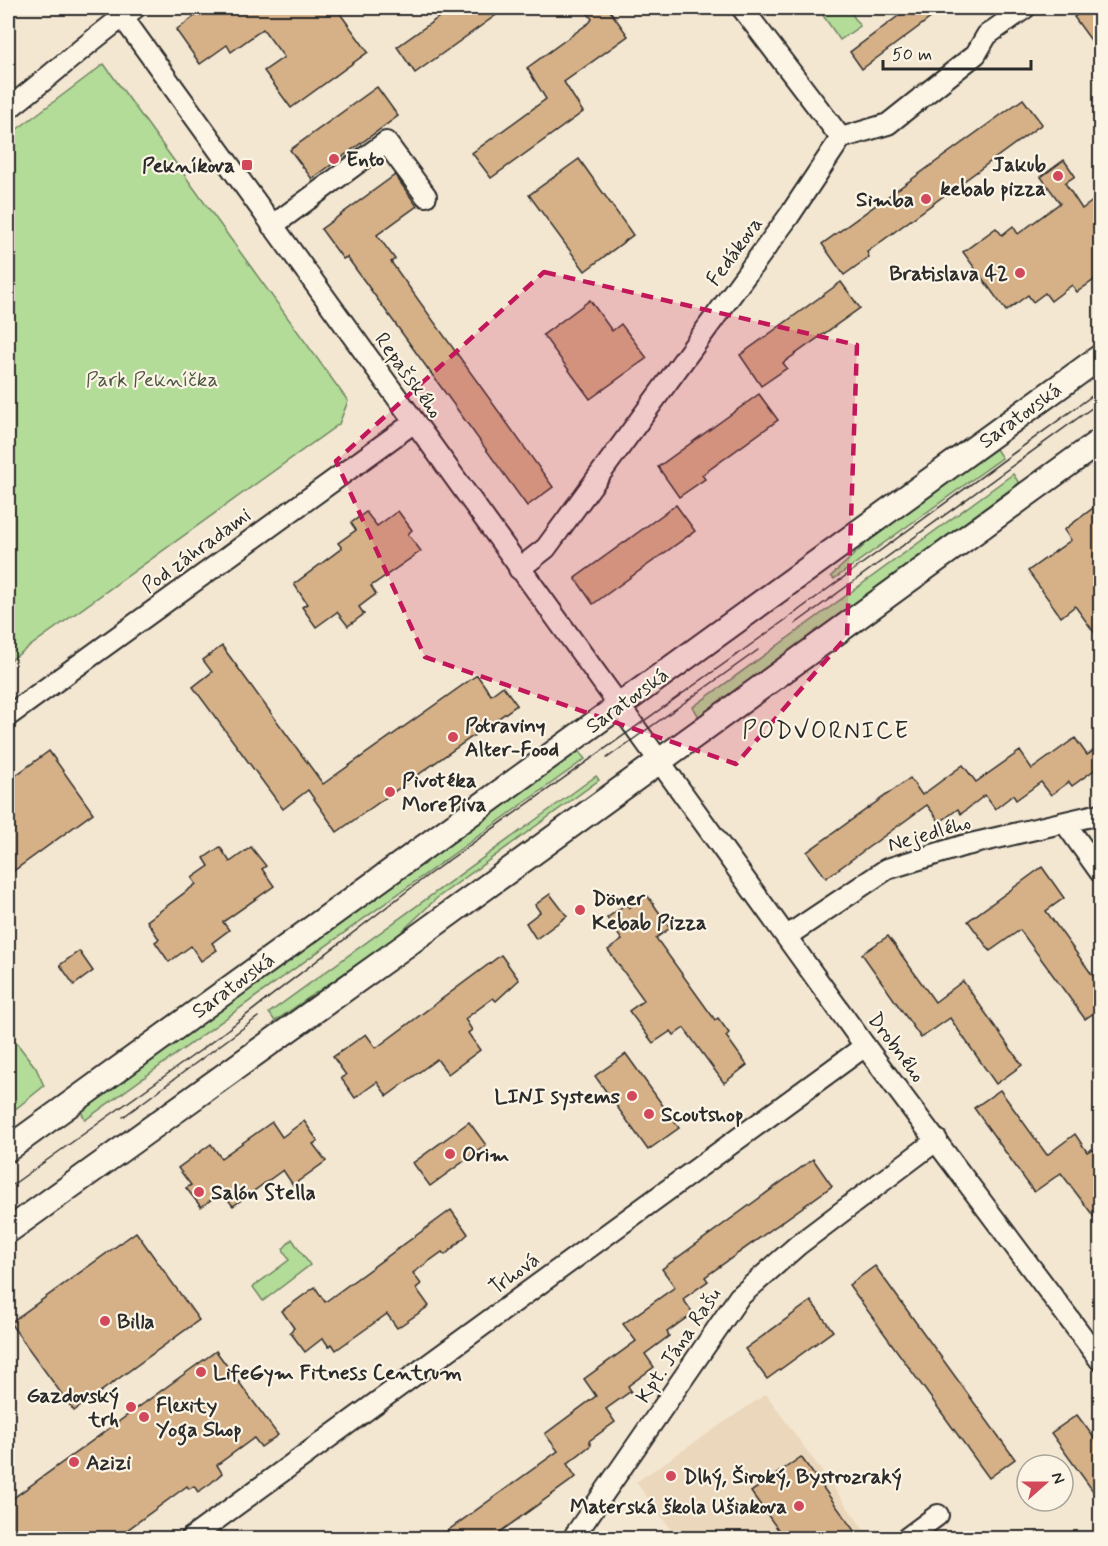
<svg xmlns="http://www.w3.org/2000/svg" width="1108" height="1546" font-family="Mynerve,sans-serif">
<rect width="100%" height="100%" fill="#f4e7d2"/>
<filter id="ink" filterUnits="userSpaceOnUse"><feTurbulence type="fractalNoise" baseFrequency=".0167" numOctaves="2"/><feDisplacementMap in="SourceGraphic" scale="12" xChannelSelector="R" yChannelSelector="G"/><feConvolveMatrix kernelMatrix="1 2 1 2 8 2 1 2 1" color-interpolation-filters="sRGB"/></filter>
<g filter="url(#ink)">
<path fill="#ebd7bc" d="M766 1394 870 1538H677L636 1482Z"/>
<g fill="#b3dc98" stroke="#6f8462" stroke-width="1.5">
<path d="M831 8H848L860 26 840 40 822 14Z"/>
<path d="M104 64 348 401 339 424 8 662V136Z"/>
<path d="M996 449 1002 458 834 579 831 576 883 528Z"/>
<path d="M1013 474 1019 483 699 717 693 707Z"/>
<path d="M577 749 585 759 85 1120 81 1111Z"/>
<path d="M596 776 599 780 437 898 396 937 275 1021 269 1013Z"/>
<path d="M8 1032 36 1068 44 1086 8 1115Z"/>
<path d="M292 1239 310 1265 263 1301 253 1287 289 1260 283 1249Z"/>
</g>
<g fill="#d6b188" stroke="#2b2b2b" stroke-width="1.5">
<path d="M206 8H336L368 52 291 108 264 71 284 57 263 29 231 52 227 45 200 64 176 30Z"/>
<path d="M452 8H506L415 73 397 47Z"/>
<path d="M584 8H608L628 36 564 82 583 112 491 178 472 153 546 99 527 68 590 22 592 19Z"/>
<path d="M909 8H944L862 69 850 52Z"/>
<path d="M1087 8H1101V54L1074 17Z"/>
<path d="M377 87 398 116 312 179 290 150Z"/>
<path d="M1023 99 1042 124 867 252 869 257 844 275 822 244Z"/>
<path d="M579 159 633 235 585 271 529 195Z"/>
<path d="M1064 160 1075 176 1065 183 1082 209 1094 200 1101 210V275L1077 292 1072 285 1051 301 1045 293 1033 302 1028 295 1006 311 963 252 996 228 1002 235 1013 226 1018 234 1060 203 1041 177Z"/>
<path d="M395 175 417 206 377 235 395 259 391 262 553 487 527 506 347 257 343 259 321 229Z"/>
<path d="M841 282 860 308 783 363 787 368 761 386 740 355Z"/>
<path d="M590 300 612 331 621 324 647 358 590 399 543 335Z"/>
<path d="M759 394 778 420 702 475 705 479 679 497 658 467Z"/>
<path d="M1101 502V642L1075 606 1061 617 1028 571 1071 540 1064 530Z"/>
<path d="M676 505 695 531 593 604 575 578Z"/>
<path d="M398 511 412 530 408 534 421 551 371 586 376 594 359 607 364 614 348 626 337 612 316 627 302 607 307 604 294 584 342 548 338 543 356 530 351 523 366 512 377 526Z"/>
<path d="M222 646 323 784 477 675 491 695 503 686 517 705 337 832 308 790 283 809 193 687 212 672 203 660Z"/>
<path d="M1075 738 1087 755 1101 746V765L1072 786 1069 782 1051 795 1041 782 1016 800 1013 795 995 809 985 795 961 814 958 809 940 822 927 805 826 878 807 852 910 778 922 795 963 765 976 782 1020 751 1032 769Z"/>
<path d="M49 751 93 813 8 875V781Z"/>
<path d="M220 847 230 862 251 847 266 866 262 869 274 886 223 922 229 930 212 943 217 950 201 961 191 946 169 962 155 942 159 939 147 921 196 884 192 878 209 866 204 858Z"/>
<path d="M1042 867 1064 898 1046 911 1101 987V1008L1085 1019 1020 930 990 951 968 921Z"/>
<path d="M550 894 567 916 536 939 526 923 540 912 535 905Z"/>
<path d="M647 895 670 928 656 938 715 1020 718 1018 729 1033 726 1036 747 1065 724 1083 684 1028 674 1035 671 1031 653 1043 629 1011 644 1000 608 950 622 940 607 918 626 904 629 908Z"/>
<path d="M888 936 935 1002 963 981 1022 1065 996 1084 950 1018 921 1038 862 954Z"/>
<path d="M79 951 93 971 74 985 60 965Z"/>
<path d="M501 955 519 980 496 1001 493 998 465 1019 472 1030 468 1033 480 1050 448 1074 437 1059 387 1096 377 1082 355 1098 341 1078 346 1075 333 1057 366 1034 376 1048Z"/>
<path d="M626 1054 679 1128 648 1150 595 1076Z"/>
<path d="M1000 1090 1047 1155 1075 1134 1087 1152 1092 1149 1101 1160V1226L1061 1173 1034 1192 974 1108Z"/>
<path d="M304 1121 318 1141 313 1144 326 1161 293 1185 283 1170 233 1206 222 1192 201 1207 186 1188 191 1185 178 1168 211 1144 221 1158 272 1122 282 1137Z"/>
<path d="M469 1122 486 1145 430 1186 413 1163Z"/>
<path d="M813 1159 832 1186 705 1277 708 1281 683 1299 693 1313 667 1332 669 1336 645 1354 654 1367 628 1386 631 1391 606 1409 615 1422 589 1441 591 1445 567 1464 576 1477 500 1532 505 1539H436L558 1451 545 1434 596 1396 584 1379 636 1341 623 1324 675 1287 662 1269Z"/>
<path d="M451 1210 468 1234 445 1255 442 1252 413 1273 421 1284 416 1288 429 1306 397 1328 387 1314 336 1350 332 1344 329 1347 323 1338 305 1352 290 1332 294 1328 282 1311 315 1287 325 1302Z"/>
<path d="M136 1232 199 1320 74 1411 10 1323Z"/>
<path d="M875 1266 1015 1459 989 1478 849 1285Z"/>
<path d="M811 1301 833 1331 767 1379 745 1349Z"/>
<path d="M216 1351 278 1435 261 1447 254 1438 217 1465 222 1473 211 1483 198 1492 194 1486 189 1489 187 1486 123 1533 127 1539H8V1502Z"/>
<path d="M1077 1415 1101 1447V1502L1051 1433Z"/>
<path d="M801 1457 855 1532 846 1539H785L751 1492Z"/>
</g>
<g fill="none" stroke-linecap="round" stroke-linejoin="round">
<defs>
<g id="minor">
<path d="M116 8 865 1046 1100 1360"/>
<path d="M742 8 841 138"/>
<path d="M8 109C51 76 91 39 135 8"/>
<path d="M272 226 386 142 426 196"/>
<path d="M519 569 546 548 789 216 841 138 888 124 976 54 987 35 1025 8"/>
<path d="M8 716 413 423"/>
<path d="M1065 823 1100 872"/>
<path d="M787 936 887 869 962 846 1100 814"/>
<path d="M191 1538 865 1046"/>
<path d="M573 1538 739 1297 798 1245 937 1140"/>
<path d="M907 1538 938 1515"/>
</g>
<g id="major">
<path d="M8 1149 1100 357"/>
<path d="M8 1231 409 943 1100 441"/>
</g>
</defs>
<use href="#minor" stroke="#2b2b2b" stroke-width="24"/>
<use href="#major" stroke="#2b2b2b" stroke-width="28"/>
<use href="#minor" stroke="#fcf5e5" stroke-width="20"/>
<use href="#major" stroke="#fcf5e5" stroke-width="24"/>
<g stroke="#2b2b2b" stroke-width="1.5">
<path d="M795 624 1100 402"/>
<path d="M607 758 758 650"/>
<path d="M123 1117 258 1017"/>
<path d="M8 1188 201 1050 428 875 770 631 1100 390"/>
</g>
</g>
</g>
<path fill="#c2185b" fill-opacity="0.2" stroke="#c2185b" stroke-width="4.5" stroke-dasharray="12 8" stroke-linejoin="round" d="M544 272 857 345 847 636 736 764 425 657 336 461Z"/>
<g fill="#d1495b" stroke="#fcf5e5" stroke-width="2">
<circle cx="334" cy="159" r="6"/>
<rect x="241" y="159" width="12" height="12" rx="3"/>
<circle cx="1058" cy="176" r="6"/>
<circle cx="926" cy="199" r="6"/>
<circle cx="1020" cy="273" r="6"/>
<circle cx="453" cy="737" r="6"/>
<circle cx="390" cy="792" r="6"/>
<circle cx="580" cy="910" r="6"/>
<circle cx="632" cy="1096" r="6"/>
<circle cx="649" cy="1114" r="6"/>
<circle cx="450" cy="1154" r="6"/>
<circle cx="199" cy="1192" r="6"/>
<circle cx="105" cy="1321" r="6"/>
<circle cx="201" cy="1372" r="6"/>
<circle cx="131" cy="1407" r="6"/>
<circle cx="144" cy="1417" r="6"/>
<circle cx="74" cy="1462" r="6"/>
<circle cx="671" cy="1476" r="6"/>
<circle cx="799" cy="1506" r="6"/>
</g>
<g text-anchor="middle" stroke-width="4.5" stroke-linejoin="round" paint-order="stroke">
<g font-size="21" font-weight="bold" fill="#2b2b2b" stroke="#fcf5e5" text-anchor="start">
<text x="346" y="166">Ento</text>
<text x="1046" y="171" text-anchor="end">Jakub<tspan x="1046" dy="24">kebab pizza</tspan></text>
<text x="235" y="172" text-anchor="end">Pekníkova</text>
<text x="914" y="206" text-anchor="end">Simba</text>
<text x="1008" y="280" text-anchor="end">Bratislava 42</text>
<text x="465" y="732">Potraviny<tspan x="465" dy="24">Alter-Food</tspan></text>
<text x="402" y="787">Pivotéka<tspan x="402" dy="24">MorePiva</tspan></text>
<text x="592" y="905">Döner<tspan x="592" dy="24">Kebab Pizza</tspan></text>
<text x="620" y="1103" text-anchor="end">LINI systems</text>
<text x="661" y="1121">Scoutshop</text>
<text x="462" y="1161">Orim</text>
<text x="211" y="1199">Salón Stella</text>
<text x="117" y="1328">Billa</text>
<text x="213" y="1379">LifeGym Fitness Centrum</text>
<text x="119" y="1402" text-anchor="end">Gazdovský<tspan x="119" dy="24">trh</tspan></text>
<text x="156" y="1412">Flexity<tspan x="156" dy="24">Yoga Shop</tspan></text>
<text x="86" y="1469">Azizi</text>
<text x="683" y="1483">Dlhý, Široký, Bystrozraký</text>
<text x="787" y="1513" text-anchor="end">Materská škola Ušiakova</text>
</g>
<g font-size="21" fill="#2b2b2b" stroke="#fcf5e5">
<text transform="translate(734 251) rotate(-54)" y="7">Fedákova</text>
<text transform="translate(409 375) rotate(54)" y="7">Repašského</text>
<text transform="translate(1020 415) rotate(-36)" y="7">Saratovská</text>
<text transform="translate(196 550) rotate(-36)" y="7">Pod záhradami</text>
<text transform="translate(627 700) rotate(-36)" y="7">Saratovská</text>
<text transform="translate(929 833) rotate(-16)" y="7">Nejedlého</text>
<text transform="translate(233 985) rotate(-36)" y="7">Saratovská</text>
<text transform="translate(897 1047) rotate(53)" y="7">Drobného</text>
<text transform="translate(514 1273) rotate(-36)" y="7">Trhová</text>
<text transform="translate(678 1345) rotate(-56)" y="7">Kpt. Jána Rašu</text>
</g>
<g font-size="21" fill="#4d5746" stroke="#fcf5e5">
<text x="152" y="386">Park Pekníčka</text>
</g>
<g font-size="24" letter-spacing="1.5" fill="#2b2b2b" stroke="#fcf5e5">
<text x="826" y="738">PODVORNICE</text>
</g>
</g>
<rect width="1108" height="1546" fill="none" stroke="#fcf5e5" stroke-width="30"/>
<rect x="15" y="15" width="1078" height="1516" fill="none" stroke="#2b2b2b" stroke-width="2" filter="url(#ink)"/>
<g transform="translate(1045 1483) rotate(69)"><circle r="28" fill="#fcf5e5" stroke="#a8a49b" stroke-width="1.5"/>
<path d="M0-4.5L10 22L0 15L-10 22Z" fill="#d1495b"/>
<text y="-9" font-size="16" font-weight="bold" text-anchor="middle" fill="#2b2b2b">N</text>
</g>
<path d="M883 60v9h148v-9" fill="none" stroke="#2b2b2b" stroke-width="3"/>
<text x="892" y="60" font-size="18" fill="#2b2b2b" stroke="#fcf5e5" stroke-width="4.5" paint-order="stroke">50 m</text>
</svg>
